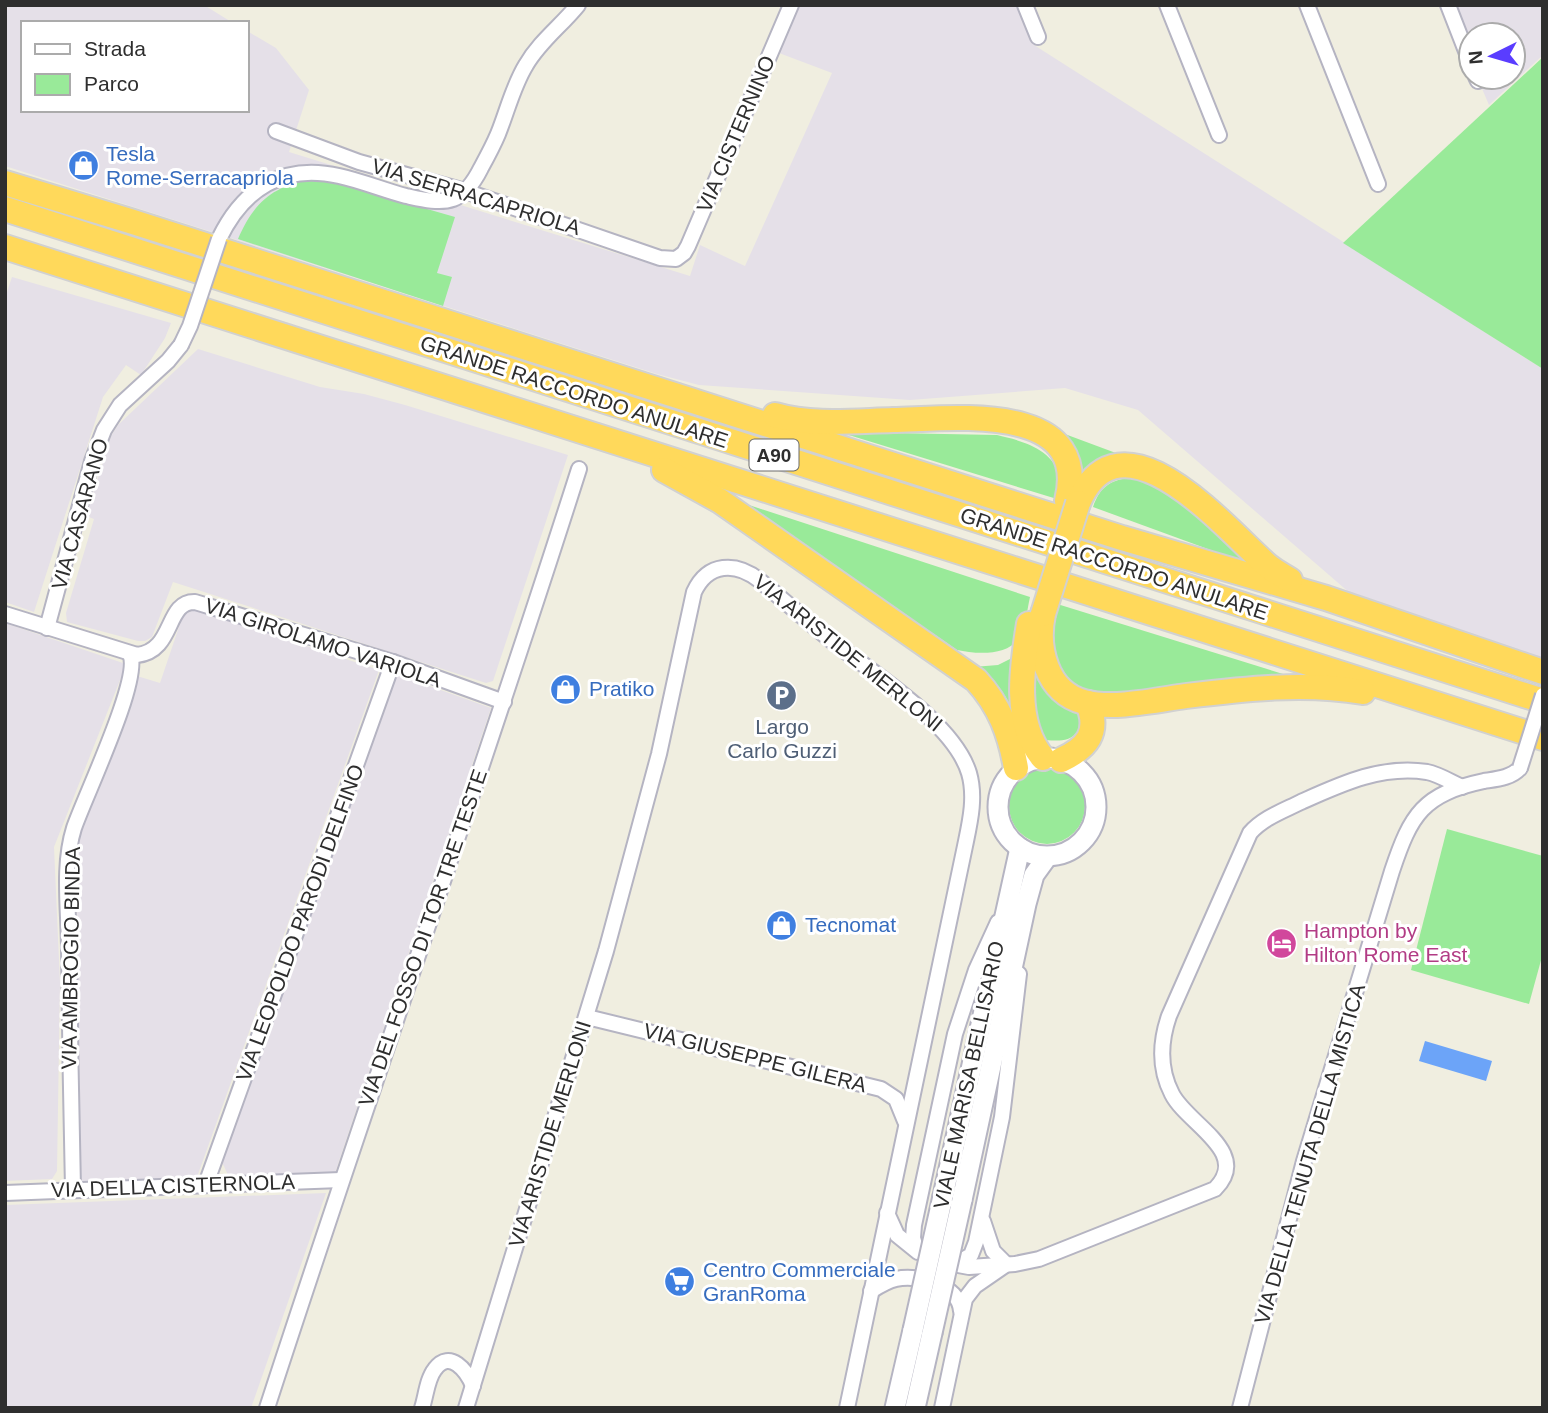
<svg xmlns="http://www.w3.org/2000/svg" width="1548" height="1413" font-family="Arial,sans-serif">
<rect width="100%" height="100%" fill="#f0eee0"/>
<g fill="#e5e0e8">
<path d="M5 5H204L233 23H23V110H247V31L276 48 309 90 289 152 690 276 700 245 745 266 832 73 779 53 798 5H1016L1034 45 1543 369V658L1351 594 1138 410 1065 388 910 400 699 385 657 374 5 166Z"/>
<path d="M1448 5H1543V55L1489 105 1477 77H1513V35H1471V62Z"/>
<path d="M12 277 171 323 165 338 141 375 126 365 103 397 34 612 5 602V298Z"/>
<path d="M198 349 320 387 364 394 405 405 568 455 493 681 486 683 173 582 152 637 145 641H138L67 622 66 613 94 519 86 516 111 436 118 425Z"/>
<path d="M195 609 379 670 197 1177 78 1183 77 838 137 676 160 683 183 615Z"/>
<path d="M5 623 123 663 124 670 54 847 60 983 57 1171 52 1179 5 1181Z"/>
<path d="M396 674 491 708 335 1173 228 1175 222 1162Z"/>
<path d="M326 1193 251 1408H5V1205Z"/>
</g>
<g fill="#99ea99">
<path d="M1543 57V369L1343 243Z"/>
<path d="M311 179 333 182 455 217 437 273 452 277 443 306 238 239C254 202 272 187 311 179Z"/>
<path d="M1046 427 1132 459 1077 489Z"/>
<path d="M839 432 997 435C1019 440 1055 449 1058 476 1059 483 1058 492 1057 499Z"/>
<path d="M1129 478 1142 480 1161 488 1257 567 1093 507C1099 488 1110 480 1129 478Z"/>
<path d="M743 503 1030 597C1027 610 1026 625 1020 636 1009 657 976 654 957 650Z"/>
<path d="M1054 603 1283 674 1284 680 1124 696 1072 688 1051 660Z"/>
<path d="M1018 655V721C1007 698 998 678 973 667L998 665Z"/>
<path d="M1032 671H1039C1052 684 1091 712 1077 732 1070 742 1057 741 1046 740L1035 729Z"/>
<circle cx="1047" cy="806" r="38"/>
<path d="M1447 829 1543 856V953L1529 1004 1411 970Z"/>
</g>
<path fill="#6ca4f8" d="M1425 1041 1492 1061 1486 1081 1419 1061Z"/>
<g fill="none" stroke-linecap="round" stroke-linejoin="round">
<defs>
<g id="minor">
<path d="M1025 5 1038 37"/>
<path d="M1167 5 1219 135"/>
<path d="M1307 5 1378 184"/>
<path d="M1448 5 1471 64"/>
<path d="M1476 77 1478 81"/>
<path d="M276 131 359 162 465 191 660 258 676 259 684 253 688 246 791 5"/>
<path d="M219 239C243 189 283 163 339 176 362 181 383 190 406 196 420 199 439 204 453 199 466 194 475 180 481 168 487 157 493 146 498 134 507 112 513 86 526 65 540 41 561 26 578 5"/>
<path d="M5 614 137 655C175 651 165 601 195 602L393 662 504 702"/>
<path d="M47 628 92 461 104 430 120 405 168 361 181 345"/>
<path d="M998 922 976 970 955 1034 914 1225 913 1238 916 1248 931 1260 969 1267 1015 1264 1039 1259 1215 1189C1252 1152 1187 1124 1172 1094 1159 1069 1160 1042 1169 1016L1250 833C1263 818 1283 811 1301 802 1341 784 1381 765 1427 772 1438 774 1451 782 1462 787"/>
<path d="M587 1017 881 1089 896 1099 905 1121"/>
<path d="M206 1184 393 662"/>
<path d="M73 1189C71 1109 70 1030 69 950 69 911 62 866 74 828 84 798 142 678 130 654"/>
<path d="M5 1193 341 1180"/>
<path d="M887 1213 897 1235 918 1252"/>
<path d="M983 1221 993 1251 1006 1264"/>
<path d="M953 1265 971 1255 976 1242 1002 1117 1019 974"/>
<path d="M871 1291C879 1286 887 1281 896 1279 919 1274 959 1285 961 1311"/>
<path d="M267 1408C369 1094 479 783 579 469"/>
<path d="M422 1408C426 1396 427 1379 435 1369 450 1349 467 1371 473 1386"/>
<path d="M466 1408 606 951 659 754 694 592C708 562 736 562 759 580 785 601 810 624 837 645 877 676 954 724 969 773 976 797 970 822 965 846L847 1408"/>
<path d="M942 1408 965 1299 975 1286 1004 1266"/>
<path d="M1240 1408 1304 1161 1392 871C1411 814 1423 794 1484 781 1497 779 1511 778 1520 768"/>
</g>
<g id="secondary">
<circle cx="1047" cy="807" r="49"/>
<path d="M943 1196 1020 848"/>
<path d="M962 1200 1026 904 1034 875 1047 857"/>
<path d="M895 1408 913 1330"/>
<path d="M915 1408 932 1333"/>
</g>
<g id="motorway">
<path d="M5 183 130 221 1122 538 1326 598 1543 672"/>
<path d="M5 209 1543 701"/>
<path d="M5 247 1543 738"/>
<path d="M775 415C812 426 855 421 893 420 950 419 1092 400 1067 501"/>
<path d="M664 470 720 501 976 680C1000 706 1010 734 1016 768"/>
<path d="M1078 503C1121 403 1226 529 1267 565 1274 571 1282 575 1290 580"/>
<path d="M1043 614C1036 648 1046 692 1084 702 1113 710 1157 700 1186 696 1245 689 1304 682 1363 692"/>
<path d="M1029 624C1022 666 1013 723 1043 758"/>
<path d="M1061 760C1087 748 1100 733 1088 703"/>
</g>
</defs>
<use href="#minor" stroke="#b5b4c2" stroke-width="18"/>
<use href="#secondary" stroke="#b5b4c2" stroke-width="23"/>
<use href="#motorway" stroke="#d1d1d1" stroke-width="28"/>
<use href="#minor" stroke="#fff" stroke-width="14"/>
<use href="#secondary" stroke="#fff" stroke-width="19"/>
<use href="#motorway" stroke="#ffd95b" stroke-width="24"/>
<defs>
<g id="minor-bridge">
<path d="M181 345 190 326 219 239"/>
<path d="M1520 768 1543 695"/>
</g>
<g id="secondary-bridge">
<path d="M913 1330 943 1196"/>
<path d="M932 1333 962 1200"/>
</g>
<path id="motorway-bridge" d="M1043 614 1078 503"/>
</defs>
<use href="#minor-bridge" stroke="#b5b4c2" stroke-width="18" stroke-linecap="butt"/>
<use href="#secondary-bridge" stroke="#b5b4c2" stroke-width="23" stroke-linecap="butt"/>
<use href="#motorway-bridge" stroke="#d1d1d1" stroke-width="28" stroke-linecap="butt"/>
<use href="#minor-bridge" stroke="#fff" stroke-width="14"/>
<use href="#secondary-bridge" stroke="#fff" stroke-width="19"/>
<use href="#motorway-bridge" stroke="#ffd95b" stroke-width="24"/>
</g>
<defs>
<symbol id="shop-disc" viewBox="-11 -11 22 22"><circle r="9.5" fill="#3f7fe0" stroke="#fff"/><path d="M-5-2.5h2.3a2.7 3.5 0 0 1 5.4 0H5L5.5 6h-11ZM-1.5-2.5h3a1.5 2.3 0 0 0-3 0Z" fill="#fff"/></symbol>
<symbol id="parking-disc" viewBox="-11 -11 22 22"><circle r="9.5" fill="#5c6f8a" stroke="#fff"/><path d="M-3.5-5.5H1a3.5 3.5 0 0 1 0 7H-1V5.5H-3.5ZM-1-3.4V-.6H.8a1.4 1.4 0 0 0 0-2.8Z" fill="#fff"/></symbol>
<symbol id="hotel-disc" viewBox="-11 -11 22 22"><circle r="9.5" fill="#d1479c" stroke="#fff"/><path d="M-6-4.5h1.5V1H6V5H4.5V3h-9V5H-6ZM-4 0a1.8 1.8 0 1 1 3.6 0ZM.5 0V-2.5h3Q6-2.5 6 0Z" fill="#fff"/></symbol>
<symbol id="supermarket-disc" viewBox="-11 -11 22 22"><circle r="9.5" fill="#3f7fe0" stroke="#fff"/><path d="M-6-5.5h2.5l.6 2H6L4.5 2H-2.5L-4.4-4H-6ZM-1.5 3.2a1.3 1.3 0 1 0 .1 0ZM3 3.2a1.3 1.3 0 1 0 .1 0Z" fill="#fff"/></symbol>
</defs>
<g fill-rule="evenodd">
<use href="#shop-disc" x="66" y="148" width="35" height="35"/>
<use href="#shop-disc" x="548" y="672" width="35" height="35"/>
<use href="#parking-disc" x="764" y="678" width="35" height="35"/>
<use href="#shop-disc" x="764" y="908" width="35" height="35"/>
<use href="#hotel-disc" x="1264" y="926" width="35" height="35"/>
<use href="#supermarket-disc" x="662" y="1264" width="35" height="35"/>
</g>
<g text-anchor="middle" stroke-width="6" stroke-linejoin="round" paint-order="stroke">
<rect fill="#fff" stroke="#6d6d6d" stroke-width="2" x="749.5" y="439.5" width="49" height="31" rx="5"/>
<g font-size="19" font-weight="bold" fill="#2e2e2e">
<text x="774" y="462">A90</text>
</g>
<g font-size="21" fill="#2e2e2e" stroke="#fff">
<text transform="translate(736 134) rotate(-67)" y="7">VIA CISTERNINO</text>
<text transform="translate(476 197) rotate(17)" y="7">VIA SERRACAPRIOLA</text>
<text transform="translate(574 392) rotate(18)" y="7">GRANDE RACCORDO ANULARE</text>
<text transform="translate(80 514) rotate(-74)" y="7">VIA CASARANO</text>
<text transform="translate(1114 564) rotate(18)" y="7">GRANDE RACCORDO ANULARE</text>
<text transform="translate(323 643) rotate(18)" y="7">VIA GIROLAMO VARIOLA</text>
<text transform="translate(848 653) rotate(39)" y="7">VIA ARISTIDE MERLONI</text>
<text transform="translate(300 923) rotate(-70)" y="7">VIA LEOPOLDO PARODI DELFINO</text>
<text transform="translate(423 938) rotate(-71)" y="7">VIA DEL FOSSO DI TOR TRE TESTE</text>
<text transform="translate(71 958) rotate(-89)" y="7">VIA AMBROGIO BINDA</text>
<text transform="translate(755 1058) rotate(14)" y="7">VIA GIUSEPPE GILERA</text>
<text transform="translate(969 1075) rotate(-78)" y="7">VIALE MARISA BELLISARIO</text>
<text transform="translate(550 1134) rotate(-73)" y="7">VIA ARISTIDE MERLONI</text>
<text transform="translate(1310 1154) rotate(-74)" y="7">VIA DELLA TENUTA DELLA MISTICA</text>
<text transform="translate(173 1186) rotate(-2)" y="7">VIA DELLA CISTERNOLA</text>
</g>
<g font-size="21" fill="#366cbe" stroke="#fff" text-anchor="start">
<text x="106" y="161">Tesla<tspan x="106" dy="24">Rome-Serracapriola</tspan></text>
<text x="589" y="696">Pratiko</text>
<text x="805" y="932">Tecnomat</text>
<text x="703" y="1277">Centro Commerciale<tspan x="703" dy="24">GranRoma</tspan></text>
</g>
<g font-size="21" fill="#4e5e75" stroke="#fff">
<text x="782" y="734">Largo<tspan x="782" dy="24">Carlo Guzzi</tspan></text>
</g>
<g font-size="21" fill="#b23c85" stroke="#fff" text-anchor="start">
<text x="1304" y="938">Hampton by<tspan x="1304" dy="24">Hilton Rome East</tspan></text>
</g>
</g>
<rect width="1548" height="1413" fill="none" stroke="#2e2e2e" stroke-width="14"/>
<rect x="21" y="21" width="228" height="91" fill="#ffffff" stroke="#ababab" stroke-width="2"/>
<rect x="35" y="44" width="35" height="10" fill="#ffffff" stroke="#ababab" stroke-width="2"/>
<text x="84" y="56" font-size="21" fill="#2e2e2e">Strada</text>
<rect x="35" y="74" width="35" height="21" fill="#99ea99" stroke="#ababab" stroke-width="2"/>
<text x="84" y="91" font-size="21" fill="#2e2e2e">Parco</text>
<g transform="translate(1492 56) rotate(265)"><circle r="33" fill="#ffffff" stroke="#ababab" stroke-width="2"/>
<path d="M0-5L12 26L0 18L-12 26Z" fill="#5a3dff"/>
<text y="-10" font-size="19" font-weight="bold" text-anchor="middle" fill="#2e2e2e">N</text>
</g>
</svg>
